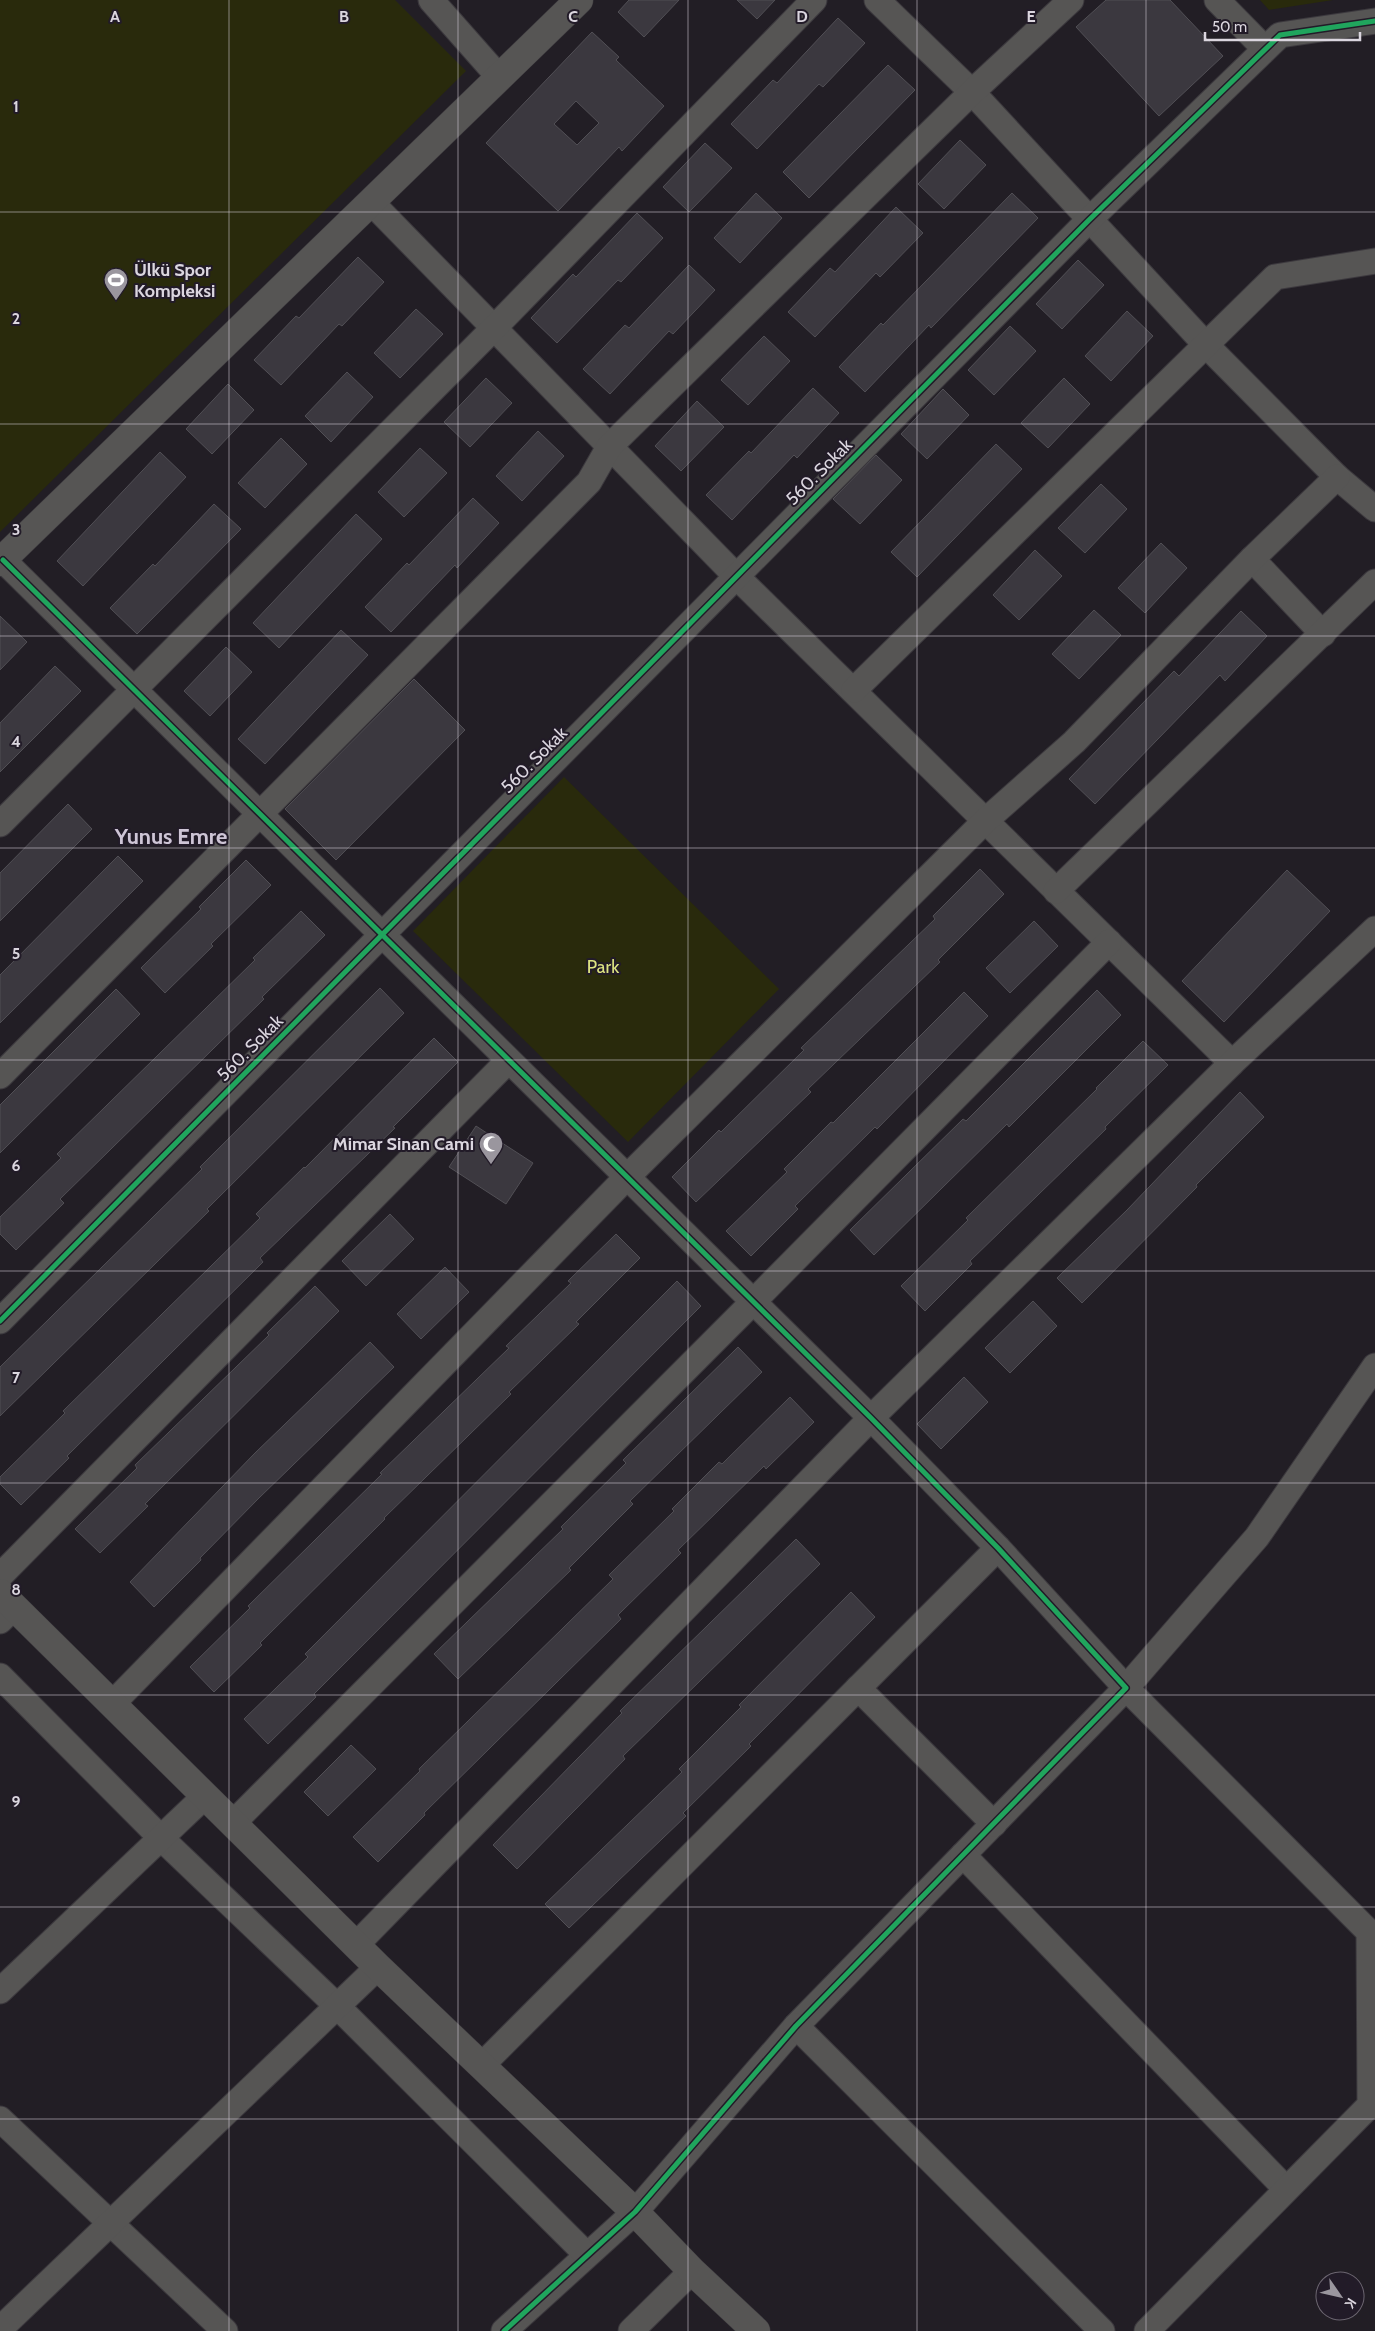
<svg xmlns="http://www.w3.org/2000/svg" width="1375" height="2331" font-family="Cabin,sans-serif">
<rect width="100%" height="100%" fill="#221e25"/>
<g fill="#292a0c">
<path d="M0 0H395L466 71 0 532Z"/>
<path d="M1260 0H1333L1269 10Z"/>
<path d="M564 777 779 989 628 1142 413 931Z"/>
</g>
<g fill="#3b383f" stroke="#514f55" fill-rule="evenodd">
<path d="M629 0H679L644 37 618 12Z"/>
<path d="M737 0H775L757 19Z"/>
<path d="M1106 0H1170L1223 56 1159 116 1076 27Z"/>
<path d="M838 18 865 43 823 87 819 84 757 149 731 124 773 80 777 83Z"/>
<path d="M592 32 619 57 616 60 664 106 622 151 619 147 558 211 486 143ZM576 101 599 123 577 145 554 124Z"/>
<path d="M888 65 915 90 809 198 783 172Z"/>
<path d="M960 140 986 165 944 209 918 184Z"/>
<path d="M705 143 732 168 689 212 663 187Z"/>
<path d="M756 193 782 218 740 263 714 238Z"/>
<path d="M1012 193 1038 218 931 328 929 325 865 392 839 367 881 323 883 325Z"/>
<path d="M896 207 923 233 880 277 876 273 815 337 788 312 830 268 835 272Z"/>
<path d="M637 213 663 238 621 282 618 280 557 343 531 318 573 274 576 277Z"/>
<path d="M358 257 384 282 342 326 339 324 281 385 254 360 296 316 299 318Z"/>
<path d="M1078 260 1104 285 1062 329 1036 304Z"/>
<path d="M689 265 715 290 673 334 669 331 610 394 583 369 625 325 629 328Z"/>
<path d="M416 309 443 334 400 378 374 353Z"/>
<path d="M1127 311 1153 336 1111 381 1085 356Z"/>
<path d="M1010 326 1036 351 994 395 968 370Z"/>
<path d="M764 336 790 361 748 405 721 380Z"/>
<path d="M347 372 373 397 331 442 305 416Z"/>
<path d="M486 378 512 403 470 447 444 422Z"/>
<path d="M1064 378 1090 404 1048 448 1021 423Z"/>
<path d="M228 384 254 410 212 454 186 429Z"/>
<path d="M813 388 839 413 797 458 794 455 732 520 706 495 749 451 751 453Z"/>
<path d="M943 389 969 415 927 459 901 434Z"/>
<path d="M697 401 724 427 681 471 655 446Z"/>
<path d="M538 431 564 456 522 501 496 476Z"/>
<path d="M281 438 307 464 265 508 238 483Z"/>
<path d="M996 444 1022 469 917 577 891 552Z"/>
<path d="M420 448 447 473 404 517 378 492Z"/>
<path d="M160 452 186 477 83 586 57 561Z"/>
<path d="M876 455 902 480 860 524 833 499Z"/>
<path d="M1101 484 1127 509 1085 553 1058 528Z"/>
<path d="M473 498 499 523 457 568 455 565 391 632 365 607 407 563 409 565Z"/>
<path d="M214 504 241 529 137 634 110 608 153 564 155 566Z"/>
<path d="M356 514 382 539 279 648 253 623Z"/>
<path d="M1161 543 1187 568 1145 613 1118 588Z"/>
<path d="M1035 550 1062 576 1019 620 993 595Z"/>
<path d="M1094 610 1121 635 1079 679 1052 654Z"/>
<path d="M1241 611 1267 636 1225 681 1220 675 1095 804 1069 779 1174 671 1179 676Z"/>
<path d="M0 616 27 642 0 670Z"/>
<path d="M341 630 368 655 265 764 238 739Z"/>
<path d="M226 647 252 672 210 716 184 691Z"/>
<path d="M55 666 81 691 0 772V723Z"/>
<path d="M414 679 465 730 336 860 285 809Z"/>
<path d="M68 804 92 829 0 921V873Z"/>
<path d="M118 856 143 881 0 1023V975Z"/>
<path d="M246 860 271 885 211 944 213 946 165 993 141 968 201 909 199 907Z"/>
<path d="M980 869 1004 894 938 960 940 962 808 1089 811 1092 696 1202 672 1177 719 1130 721 1132 804 1050 801 1048 935 919 933 916Z"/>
<path d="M1287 870 1330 911 1224 1022 1182 981Z"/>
<path d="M301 911 325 935 262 997 264 999 60 1199 64 1203 16 1250 0 1234V1217L61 1158 57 1154 255 960 253 958Z"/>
<path d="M1034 921 1058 946 1010 993 986 968Z"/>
<path d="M380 988 404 1013 207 1209 209 1211 0 1416V1367L202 1169 200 1167Z"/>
<path d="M116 989 140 1014 0 1153V1105Z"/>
<path d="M1097 990 1121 1015 1009 1127 1007 1124 874 1255 850 1230 963 1119 966 1121Z"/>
<path d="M964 992 988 1016 877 1129 875 1127 795 1206 798 1209 751 1256 726 1231 787 1172 784 1169 831 1122 833 1123Z"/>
<path d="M434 1038 458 1062 393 1127 395 1128 260 1258 263 1262 67 1456 69 1458 21 1505 0 1484V1477L65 1413 63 1411 260 1218 256 1214 304 1167 305 1168Z"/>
<path d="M1143 1041 1168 1065 1105 1127 1106 1129 970 1261 972 1264 925 1311 901 1286 968 1220 966 1218 1097 1089 1096 1088Z"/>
<path d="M1240 1092 1264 1117 1196 1185 1197 1187 1082 1303 1057 1278 1127 1210Z"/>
<path d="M476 1126 533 1163 506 1204 449 1167Z"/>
<path d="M390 1214 414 1239 366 1286 342 1261Z"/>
<path d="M616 1234 640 1258 576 1322 579 1324 509 1392 511 1394 384 1518 385 1519 260 1643 262 1645 214 1692 190 1667 250 1608 248 1606 382 1474 380 1473 509 1348 506 1346 571 1283 568 1281Z"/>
<path d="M445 1267 469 1292 421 1339 397 1314Z"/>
<path d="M677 1281 701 1306 314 1694 316 1697 268 1744 244 1719 308 1657 305 1654Z"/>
<path d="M315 1286 339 1311 145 1504 148 1506 100 1553 75 1529 137 1468 135 1465 269 1335 267 1333Z"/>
<path d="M1033 1301 1057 1326 1010 1373 985 1348Z"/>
<path d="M370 1342 394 1367 259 1498 200 1558 201 1560 154 1607 130 1582 255 1453Z"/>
<path d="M738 1347 762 1372 630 1501 633 1504 569 1568 571 1570 458 1679 434 1654 563 1529 561 1527 626 1463 623 1460Z"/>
<path d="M964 1377 988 1402 941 1449 917 1424Z"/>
<path d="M790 1397 814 1422 766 1469 764 1466 678 1550 681 1553 618 1615 621 1619 424 1813 425 1815 378 1862 353 1837 420 1771 419 1769 613 1579 609 1575 674 1511 672 1509 719 1462 722 1464Z"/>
<path d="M796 1539 820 1564 623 1756 625 1759 517 1869 493 1845 622 1713 620 1711Z"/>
<path d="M851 1592 875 1617 749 1744 751 1746 683 1813 686 1816 569 1928 545 1904 682 1772 679 1769 741 1707 739 1705Z"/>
<path d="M351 1745 376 1769 328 1816 304 1792Z"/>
</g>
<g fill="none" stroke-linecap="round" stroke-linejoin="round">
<defs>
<g id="minor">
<path d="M431 0 499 77"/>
<path d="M877 0 972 92 1206 345 1337 477 1375 509"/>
<path d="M1217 0 1265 49"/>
<path d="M371 202 736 576 1232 1063"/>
<path d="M1252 559 1323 634"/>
<path d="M3 560 871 1418 998 1548 1126 1688 796 2026 635 2212 504 2331"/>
<path d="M854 690 1275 277 1375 261"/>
<path d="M0 824 494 328 814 0"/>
<path d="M1056 891 1375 582"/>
<path d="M0 1076 589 482 609 447 972 92 1071 0"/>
<path d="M0 1321 1089 220 1280 35 1375 21"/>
<path d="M0 1576 508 1061"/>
<path d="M0 1621 14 1607"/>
<path d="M0 1676 161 1838 337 2006 587 2255"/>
<path d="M858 1688 994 1824"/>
<path d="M112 1704 626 1178 985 821 1074 742 1252 559 1337 477"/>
<path d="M233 1823 753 1302 1109 942"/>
<path d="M963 1855 1286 2189"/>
<path d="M356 1945 871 1418 1232 1063 1375 929"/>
<path d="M0 1991 205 1796"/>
<path d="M796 2026 1102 2331"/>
<path d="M482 2065 998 1548"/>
<path d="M0 2119 225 2331"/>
<path d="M0 2329 378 1967"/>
<path d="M631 2331 692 2271"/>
<path d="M1147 2331 1370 2105 1369 1932 1126 1688 1257 1537 1375 1366"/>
</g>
<g id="tertiary">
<path d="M0 562 579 0"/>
<path d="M0 1593 378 1967 635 2212 692 2271 756 2331"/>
</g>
</defs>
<use href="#minor" stroke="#3c393e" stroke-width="27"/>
<use href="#tertiary" stroke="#3c393e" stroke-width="29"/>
<use href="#minor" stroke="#565554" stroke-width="25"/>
<use href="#tertiary" stroke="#565554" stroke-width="28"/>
<defs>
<g id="cycleway">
<path d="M3 560 871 1418 998 1548 1126 1688 796 2026 635 2212 504 2331"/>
<path d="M0 1321 1089 220 1280 35 1375 21"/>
</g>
</defs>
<use href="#cycleway" stroke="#221b28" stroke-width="8"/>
<use href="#cycleway" stroke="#20a55d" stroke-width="5"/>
</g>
<path fill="none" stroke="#dbd6df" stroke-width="1" stroke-opacity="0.55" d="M229 0V2331M458 0V2331M688 0V2331M917 0V2331M1146 0V2331M0 212H1375M0 424H1375M0 636H1375M0 848H1375M0 1060H1375M0 1271H1375M0 1483H1375M0 1695H1375M0 1907H1375M0 2119H1375"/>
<defs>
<symbol id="stadium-pin" viewBox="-11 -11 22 30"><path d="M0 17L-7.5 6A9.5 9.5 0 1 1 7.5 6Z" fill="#9a969e" stroke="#221b28"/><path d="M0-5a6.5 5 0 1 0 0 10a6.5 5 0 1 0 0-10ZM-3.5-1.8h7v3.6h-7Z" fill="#fff"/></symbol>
<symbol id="mosque-pin" viewBox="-11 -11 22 30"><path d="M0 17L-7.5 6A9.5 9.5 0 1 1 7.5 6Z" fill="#9a969e" stroke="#221b28"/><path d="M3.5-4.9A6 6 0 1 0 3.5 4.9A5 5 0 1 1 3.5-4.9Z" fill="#fff"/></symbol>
</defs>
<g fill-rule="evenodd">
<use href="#stadium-pin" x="102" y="266" width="28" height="38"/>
<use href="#mosque-pin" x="477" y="1130" width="28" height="38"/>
</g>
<g text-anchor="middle" stroke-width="4" stroke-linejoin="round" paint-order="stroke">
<g font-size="18" font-weight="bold" fill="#dbd6df" stroke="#221b28" text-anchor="start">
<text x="134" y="276">Ülkü Spor<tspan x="134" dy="21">Kompleksi</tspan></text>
<text x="474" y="1150" text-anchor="end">Mimar Sinan Cami</text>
</g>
<g font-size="18" fill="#dbd6df" stroke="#221b28">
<text transform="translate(819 472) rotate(-45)" y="6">560. Sokak</text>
<text transform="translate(534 760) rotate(-45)" y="6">560. Sokak</text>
<text transform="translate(250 1048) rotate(-45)" y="6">560. Sokak</text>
</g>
<g font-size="18" fill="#dde382" stroke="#221b28">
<text x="603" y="973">Park</text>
</g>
<g font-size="22" font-weight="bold" fill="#cec5d6" stroke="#221b28">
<text x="171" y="844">Yunus Emre</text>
</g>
</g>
<g font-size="16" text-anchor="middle" font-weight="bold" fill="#dbd6df" stroke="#221b28" stroke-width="4" stroke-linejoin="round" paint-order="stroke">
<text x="115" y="22">A</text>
<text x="344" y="22">B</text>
<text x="573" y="22">C</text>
<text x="802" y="22">D</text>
<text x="1031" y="22">E</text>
<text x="16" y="112">1</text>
<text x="16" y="324">2</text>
<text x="16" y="535">3</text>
<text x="16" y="747">4</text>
<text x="16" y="959">5</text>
<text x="16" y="1171">6</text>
<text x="16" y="1383">7</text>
<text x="16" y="1595">8</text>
<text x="16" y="1807">9</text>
</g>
<g transform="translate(1340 2296) rotate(124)"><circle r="24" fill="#221b28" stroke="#6c6671"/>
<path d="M0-4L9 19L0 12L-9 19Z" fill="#9a969e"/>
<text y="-8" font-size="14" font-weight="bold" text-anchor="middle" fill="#dbd6df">K</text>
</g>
<path d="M1205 32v8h155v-8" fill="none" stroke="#dbd6df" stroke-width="2.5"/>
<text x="1212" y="32" font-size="15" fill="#dbd6df" stroke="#221b28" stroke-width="4" paint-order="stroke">50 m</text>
</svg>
